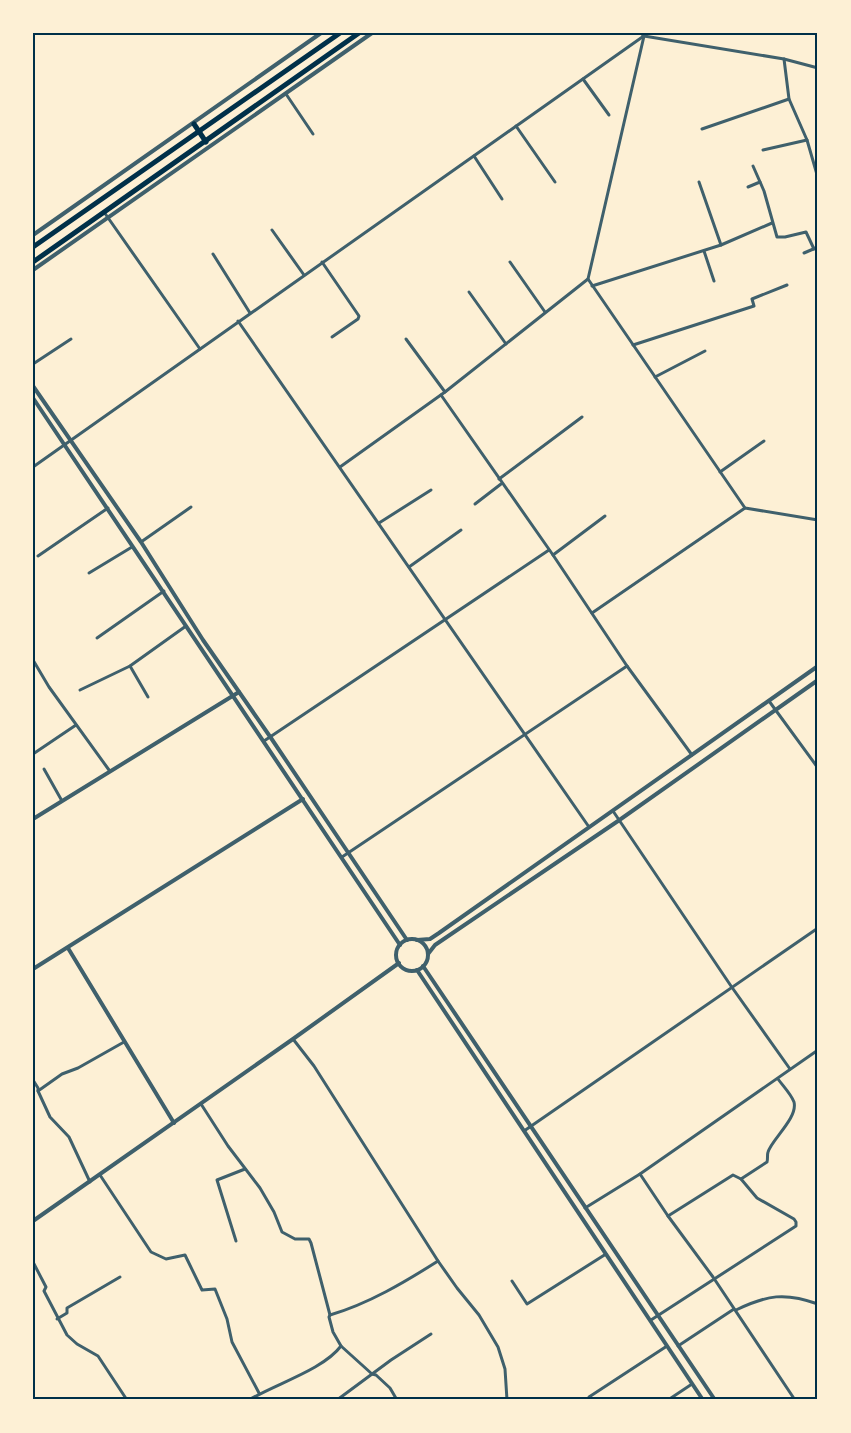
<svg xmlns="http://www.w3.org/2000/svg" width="851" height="1433" font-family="Roboto,sans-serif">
<rect width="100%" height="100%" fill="#fdf0d5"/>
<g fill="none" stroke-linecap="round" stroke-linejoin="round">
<g stroke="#3f606c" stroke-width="3">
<path d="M784 59 789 99 807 140 818 178"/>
<path d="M583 79 609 115"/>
<path d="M286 94 313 134"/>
<path d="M516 126 555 182"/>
<path d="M702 129 789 99"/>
<path d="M763 150 807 140"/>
<path d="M474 156 502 199"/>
<path d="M753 166 764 191 777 237H785L806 232 814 249"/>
<path d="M699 182 721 245"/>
<path d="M748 187 760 182"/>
<path d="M104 212 200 349"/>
<path d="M272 230 304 275"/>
<path d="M704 251 714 281"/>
<path d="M804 253 818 247"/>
<path d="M213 254 250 313"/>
<path d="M322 262 359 316 358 319 332 337"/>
<path d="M510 262 545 312"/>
<path d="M588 279 745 508 818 520"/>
<path d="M592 286 721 245 772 223"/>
<path d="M469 292 506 344"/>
<path d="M238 321 589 827"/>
<path d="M406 339 445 392"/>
<path d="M633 345 754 306 752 299 787 285"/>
<path d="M33 364 71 339"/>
<path d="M655 377 705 351"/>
<path d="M441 395 553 555 627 666 692 755"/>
<path d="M33 467 648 33"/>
<path d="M340 467 445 392 588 279 644 36 784 59 818 68"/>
<path d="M720 472 764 441"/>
<path d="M499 479 582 417"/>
<path d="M475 504 501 484"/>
<path d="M379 523 431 490"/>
<path d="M141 542 191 507"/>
<path d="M553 555 605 516"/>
<path d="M38 556 108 508"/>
<path d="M409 567 461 530"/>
<path d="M89 573 132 547"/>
<path d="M592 613 745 508"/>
<path d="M97 638 164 591"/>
<path d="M33 660 49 687 109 770"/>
<path d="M130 666 148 697"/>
<path d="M80 690 130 666 186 626"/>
<path d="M769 701 818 768"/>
<path d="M264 741 549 550"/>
<path d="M33 754 76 725"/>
<path d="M44 769 62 801"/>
<path d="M613 811 731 986 790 1069"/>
<path d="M342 857 627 666"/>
<path d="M293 1039 314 1066 438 1261 457 1288 479 1315 498 1347 505 1369 507 1400"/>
<path d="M33 1080 38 1088V1091L50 1117 69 1137 90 1182"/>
<path d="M38 1091 62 1074 78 1068 124 1042"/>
<path d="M201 1104 228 1146 260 1188 274 1212 282 1232 295 1239H309L311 1243 330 1315 329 1317 333 1332 341 1346 372 1374 376 1375 390 1388 397 1400"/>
<path d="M524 1131 818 928"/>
<path d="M640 1174 668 1216 713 1277 795 1400"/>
<path d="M100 1175 151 1252 166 1259 185 1255 202 1290 215 1289 227 1319 232 1342 259 1393"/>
<path d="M741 1179 767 1162C768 1159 767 1155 768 1152 772 1139 798 1118 794 1102 791 1094 783 1086 778 1079"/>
<path d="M585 1208 640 1174 818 1050"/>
<path d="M236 1241 217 1180 245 1169"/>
<path d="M33 1262 46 1287 44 1291 67 1335 77 1344 98 1356 127 1400"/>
<path d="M512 1281 527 1304 606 1254"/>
<path d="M736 1310C767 1295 785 1292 818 1304"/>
<path d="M330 1315C368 1304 405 1282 438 1261"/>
<path d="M57 1319 67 1313V1308L120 1277"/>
<path d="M651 1320 796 1226V1222L794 1219 757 1198 741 1179 733 1175 668 1216"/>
<path d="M678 1346 734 1309"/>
<path d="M589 1397 667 1346"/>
<path d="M249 1400C275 1384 323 1370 341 1346"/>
<path d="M337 1400 391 1360 431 1334"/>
<path d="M668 1400 692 1384"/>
</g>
<g stroke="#3f606c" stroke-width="4">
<path d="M642 33 644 36"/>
<path d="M33 235 321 33"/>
<path d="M33 270 372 33"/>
<path d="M33 386 141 542 203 640 271 738 407 940"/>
<path d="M33 398 400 945"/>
<path d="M33 819 239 692"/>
<circle cx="412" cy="955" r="16"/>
<path d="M417 940 430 939 439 933 818 666"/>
<path d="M68 948 174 1123"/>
<path d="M428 954 435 945 618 821 818 680"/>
<path d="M423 966 715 1400"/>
<path d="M33 969 303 799"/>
<path d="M417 970 703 1400"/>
<path d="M33 1221 293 1039 399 963"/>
</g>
<g stroke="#003049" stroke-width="5">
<path d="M194 124 206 142"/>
<path d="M33 247 340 33"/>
<path d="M33 262 359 33"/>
</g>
</g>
<rect width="851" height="1433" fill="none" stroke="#fdf0d5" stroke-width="69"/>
<rect x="34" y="34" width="782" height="1364" fill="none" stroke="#003049" stroke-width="2"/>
</svg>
